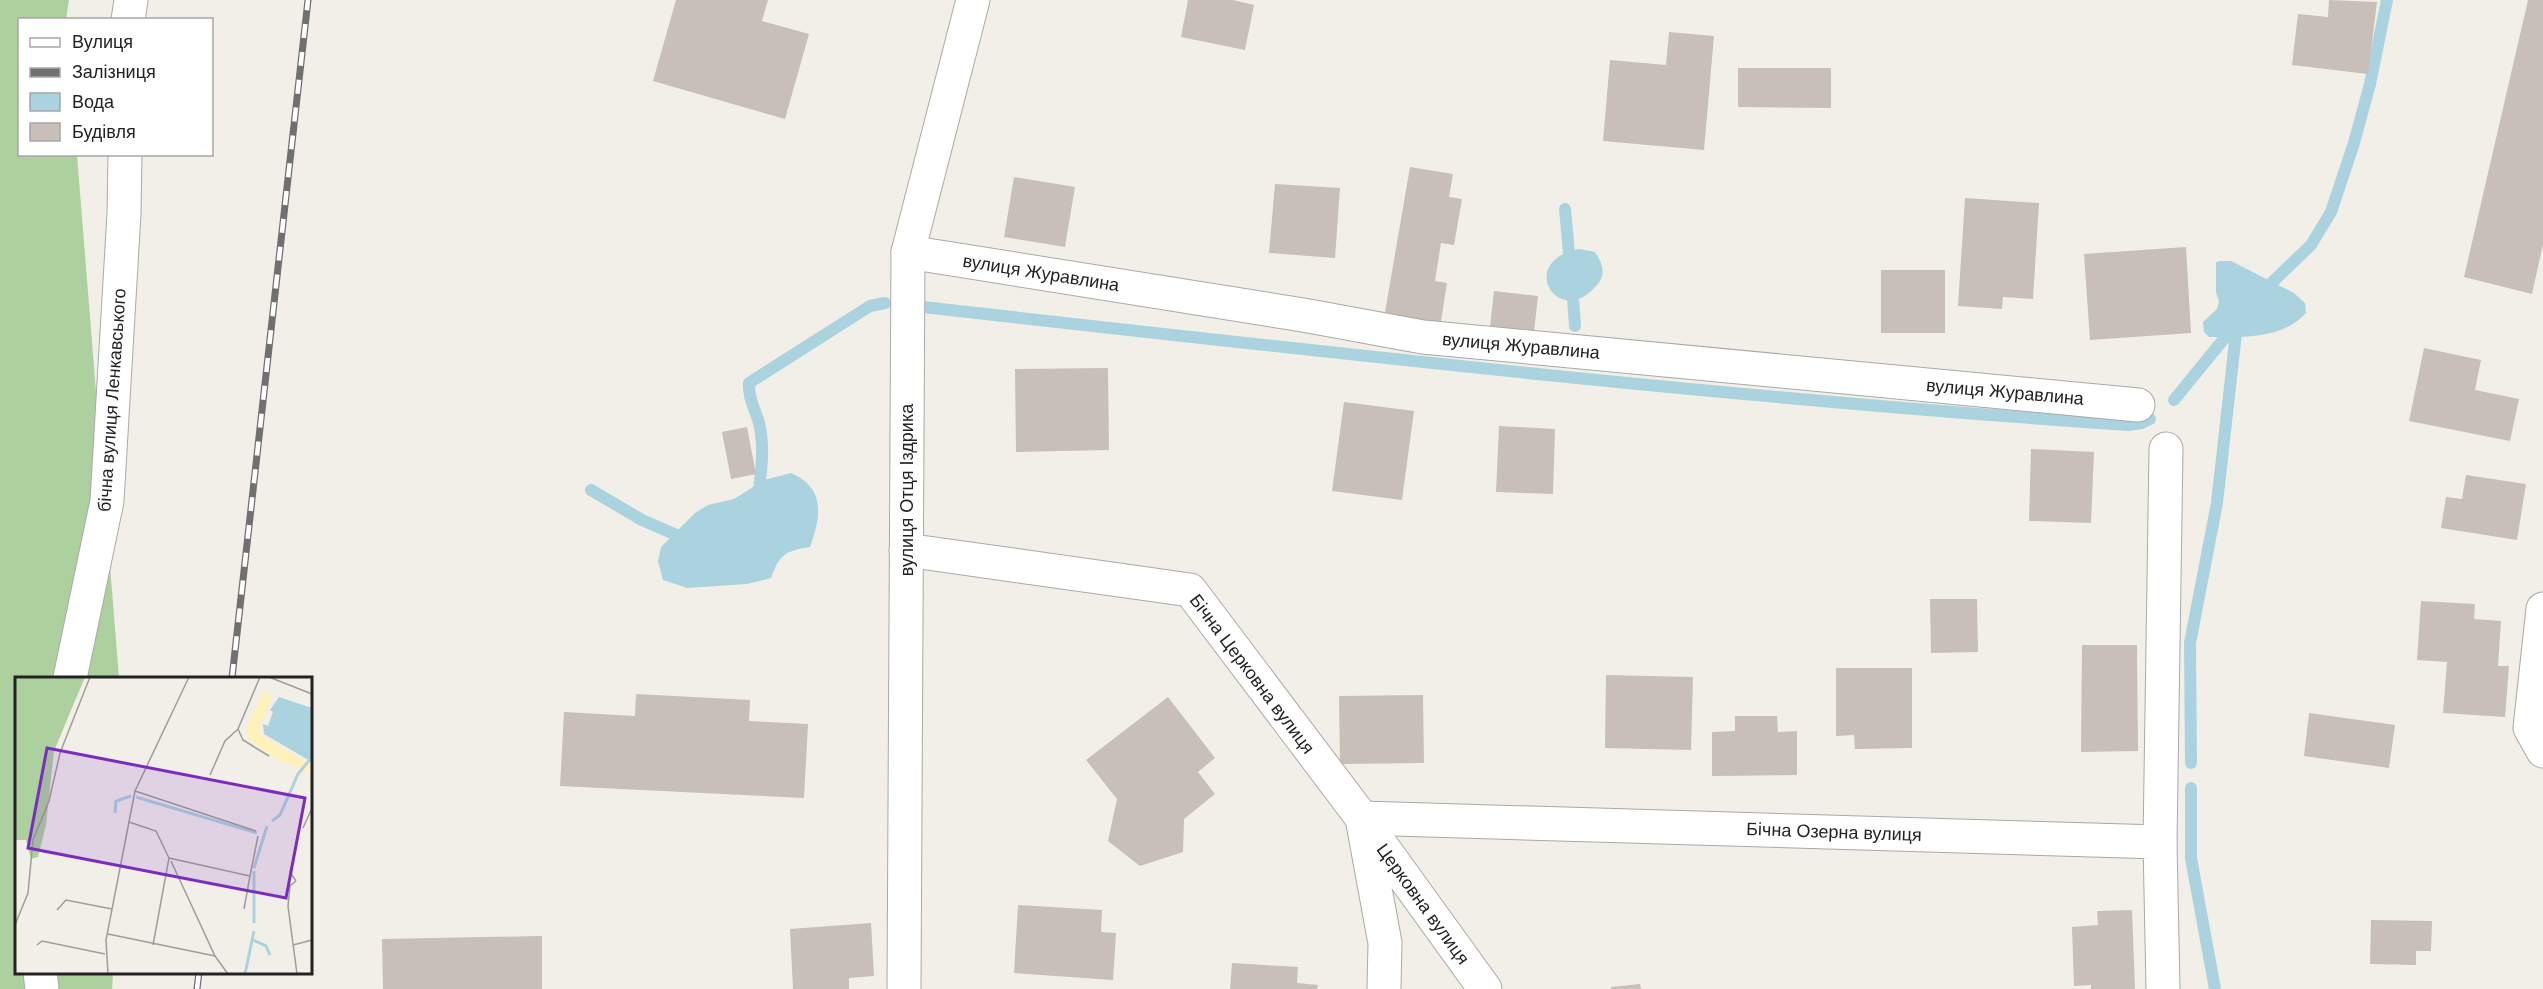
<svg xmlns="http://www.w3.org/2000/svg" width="2543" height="989" font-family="Arial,sans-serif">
<rect width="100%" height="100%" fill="#f2efe9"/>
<path fill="#add19e" d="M0 0H69L66 19 20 20V154L77 155 119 678H16V972L113 973 112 989H0Z"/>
<g fill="#aad3df">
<path d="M1579 249 1595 252C1602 262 1607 274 1597 285 1559 331 1515 261 1579 249Z"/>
<path d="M2220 261H2231L2294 293 2305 303 2306 313C2282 340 2242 337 2209 337L2204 332 2203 322 2217 309 2219 302 2216 292V262Z"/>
<path d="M791 473C826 488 821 517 810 547 785 551 780 554 771 578L747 584 687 588 663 580 658 561 661 547 695 513 708 505 734 499 764 480Z"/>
</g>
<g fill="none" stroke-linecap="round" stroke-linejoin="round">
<g stroke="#aad3df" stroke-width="12">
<path d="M1565 209 1570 264"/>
<path d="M1572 285 1575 326"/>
<path d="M2262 292 2311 245 2331 212 2354 143 2370 84 2387 0"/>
<path d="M923 307C1324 352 1726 398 2128 425L2142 423 2150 419"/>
<path d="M2174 400 2236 324"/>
<path d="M591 490 642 520 688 540"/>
<path d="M758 498C761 473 765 448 759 423 755 409 748 398 749 383L870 306 885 303"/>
<path d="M2191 763 2190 643 2217 503 2237 324"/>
<path d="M2191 788V858L2215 989"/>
</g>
</g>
<g fill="#c7bfb8">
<path d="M676 0H768L762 21 809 34 785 119 653 81Z"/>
<path d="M1188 0H1233L1254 5 1245 50 1181 37Z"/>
<path d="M2329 0 2377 2 2368 74 2292 65 2298 14 2328 17Z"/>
<path d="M2528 0H2543V244L2532 294 2464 277Z"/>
<path d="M1669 32 1714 36 1704 150 1603 141 1610 60 1666 65Z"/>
<path d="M1738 68H1831V108L1738 107Z"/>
<path d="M1410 167 1453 174 1449 197 1462 199 1454 245 1441 243 1435 281 1447 283 1439 334 1383 324Z"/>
<path d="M1014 177 1075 187 1065 247 1004 237Z"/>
<path d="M1275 184 1340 188 1335 258 1269 253Z"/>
<path d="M1965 198 2039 203 2033 299 2003 297 2002 309 1958 306Z"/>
<path d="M2186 247 2191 333 2090 340 2084 254Z"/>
<rect x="1881" y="270" width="64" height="63"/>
<path d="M1494 291 1538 296 1534 332 1490 327Z"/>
<path d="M2424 348 2481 360 2475 390 2519 399 2510 441 2409 421Z"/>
<path d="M1108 368 1109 450 1016 452 1015 369Z"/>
<path d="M1344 402 1414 411 1402 500 1332 491Z"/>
<path d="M1499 426 1555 429 1553 494 1496 492Z"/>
<path d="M747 427 756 474 731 479 722 432Z"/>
<path d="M2031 449 2094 452 2091 523 2029 521Z"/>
<path d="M2466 475 2526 484 2517 540 2441 528 2446 497 2462 499Z"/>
<path d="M1930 599H1977L1978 652 1931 653Z"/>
<path d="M2421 601 2475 604 2474 619 2501 621 2498 666H2509L2505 717 2443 713 2447 662 2417 660Z"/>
<path d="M2082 645H2137L2138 751 2081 752Z"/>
<path d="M1836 668H1912V748L1855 749 1854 735 1836 736Z"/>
<path d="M1606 675 1693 677 1691 750 1605 748Z"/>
<path d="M636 694 750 700 749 721 808 724 804 798 560 786 564 712 635 716Z"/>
<path d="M1423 695 1424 763 1340 764 1339 696Z"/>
<path d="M1168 697 1215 758 1198 772 1215 794 1184 819 1183 852 1140 866 1108 841 1117 799 1086 760Z"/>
<path d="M2309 713 2395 725 2389 768 2304 756Z"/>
<path d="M1735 716H1777L1778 732 1797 731V775L1712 776V732L1735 731Z"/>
<path d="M1018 905 1102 910 1101 932 1116 933 1113 980 1014 973Z"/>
<path d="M2132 910 2135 989H2091V985L2074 986 2072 927 2098 925 2097 911Z"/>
<path d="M2371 920 2432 921 2431 951H2416V965L2370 964Z"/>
<path d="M871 923 874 976 849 978V989H793L790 929Z"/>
<path d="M542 936V989H383L382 939Z"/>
<path d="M1232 963 1298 967 1297 983 1318 985 1317 989H1230Z"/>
<path d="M1640 984 1641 989H1611V987Z"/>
</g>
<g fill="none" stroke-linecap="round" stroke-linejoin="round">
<defs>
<g id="minor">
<path d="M128 20 131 0"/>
<path d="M908 252 1303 315 1423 337 2138 405"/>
<path d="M906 550 1190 590 1362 818 1385 943 1384 989"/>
<path d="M2543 609 2530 728 2543 751"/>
<path d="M70 678 107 501 124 214 125 154"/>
<path d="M1362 818 2160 842 2163 989"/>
<path d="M1368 827 1485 989"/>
<path d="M2160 842 2166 449"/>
<path d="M40 972 42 989"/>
<path d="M904 989 908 252 973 0"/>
</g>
</defs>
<use href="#minor" stroke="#a9a9a9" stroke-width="35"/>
<use href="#minor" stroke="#fff" stroke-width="33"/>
<defs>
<g id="rail">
<path d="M232 678 308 0"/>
<path d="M197 989 199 972"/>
</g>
</defs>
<use href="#rail" stroke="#707070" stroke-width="7"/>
<use href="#rail" stroke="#fff" stroke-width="4.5" stroke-dasharray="14" stroke-linecap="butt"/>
</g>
<g text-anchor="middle" stroke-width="4.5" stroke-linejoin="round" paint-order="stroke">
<g font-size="18" fill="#222" stroke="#fff">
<text transform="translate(1041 273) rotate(9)" y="6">вулиця Журавлина</text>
<text transform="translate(1521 346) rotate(5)" y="6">вулиця Журавлина</text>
<text transform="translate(2005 392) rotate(5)" y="6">вулиця Журавлина</text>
<text transform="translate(112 400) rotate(-86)" y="6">бічна вулиця Ленкавського</text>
<text transform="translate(907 490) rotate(-90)" y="6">вулиця Отця Іздрика</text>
<text transform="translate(1252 674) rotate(53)" y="6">Бічна Церковна вулиця</text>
<text transform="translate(1834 832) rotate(2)" y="6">Бічна Озерна вулиця</text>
<text transform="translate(1423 904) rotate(54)" y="6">Церковна вулиця</text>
</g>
</g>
<g transform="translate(15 677)">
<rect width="297" height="297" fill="#f2efe9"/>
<path d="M0 0H70L39 74 31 148 23 180 16 182 11 163H0Z" fill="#add19e"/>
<path d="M248 15 258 19 244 50 246 58 297 88 296 97 257 80 232 61 231 52Z" fill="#fff1ba"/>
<path d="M264 20 297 31V85L249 57 248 47 253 49 258 35 255 33Z" fill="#aad3df"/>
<path fill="none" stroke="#aad3df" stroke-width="3" d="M121 120 242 156M100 136 101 124 116 119M257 144 265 138 283 97 297 80M239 191 252 149M239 194V246M238 263 251 269 255 278M230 297 239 254"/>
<path fill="none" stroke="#9f9d99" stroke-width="1.5" d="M245 0 223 52 228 63 254 79M254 0 297 17M195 98 210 64 223 52M120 114 241 154M114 145 141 154 154 181 138 268M288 151 297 131M280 176 275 195 281 204M154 181 235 199 229 232M156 184 200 279 213 297M235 199 243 159M281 204 275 209 273 229 282 297M42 233 51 223 97 232M0 248 13 216 18 163 34 124 45 76 75 0M93 257 200 279M22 268 27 264 90 277M278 268 297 263M93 297 91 263 120 114 174 0"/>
<path fill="#7b2cbf" fill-opacity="0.15" stroke="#7b2cbf" stroke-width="3" d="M32 71 290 121 271 221 13 171Z"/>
<rect width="297" height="297" fill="none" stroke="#222" stroke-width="3"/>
</g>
<rect x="18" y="18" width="195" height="138" fill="#ffffff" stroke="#a7a7a7" stroke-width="1.5"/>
<rect x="30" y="38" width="30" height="9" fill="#ffffff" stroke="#a7a7a7" stroke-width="1.5"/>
<text x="72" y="48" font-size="18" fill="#222222">Вулиця</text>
<rect x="30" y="68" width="30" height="9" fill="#707070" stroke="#a7a7a7" stroke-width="1.5"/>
<text x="72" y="78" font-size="18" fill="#222222">Залізниця</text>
<rect x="30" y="93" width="30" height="18" fill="#aad3df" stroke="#a7a7a7" stroke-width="1.5"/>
<text x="72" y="108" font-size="18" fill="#222222">Вода</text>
<rect x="30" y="123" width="30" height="18" fill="#c7bfb8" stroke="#a7a7a7" stroke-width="1.5"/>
<text x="72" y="138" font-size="18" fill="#222222">Будівля</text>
</svg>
